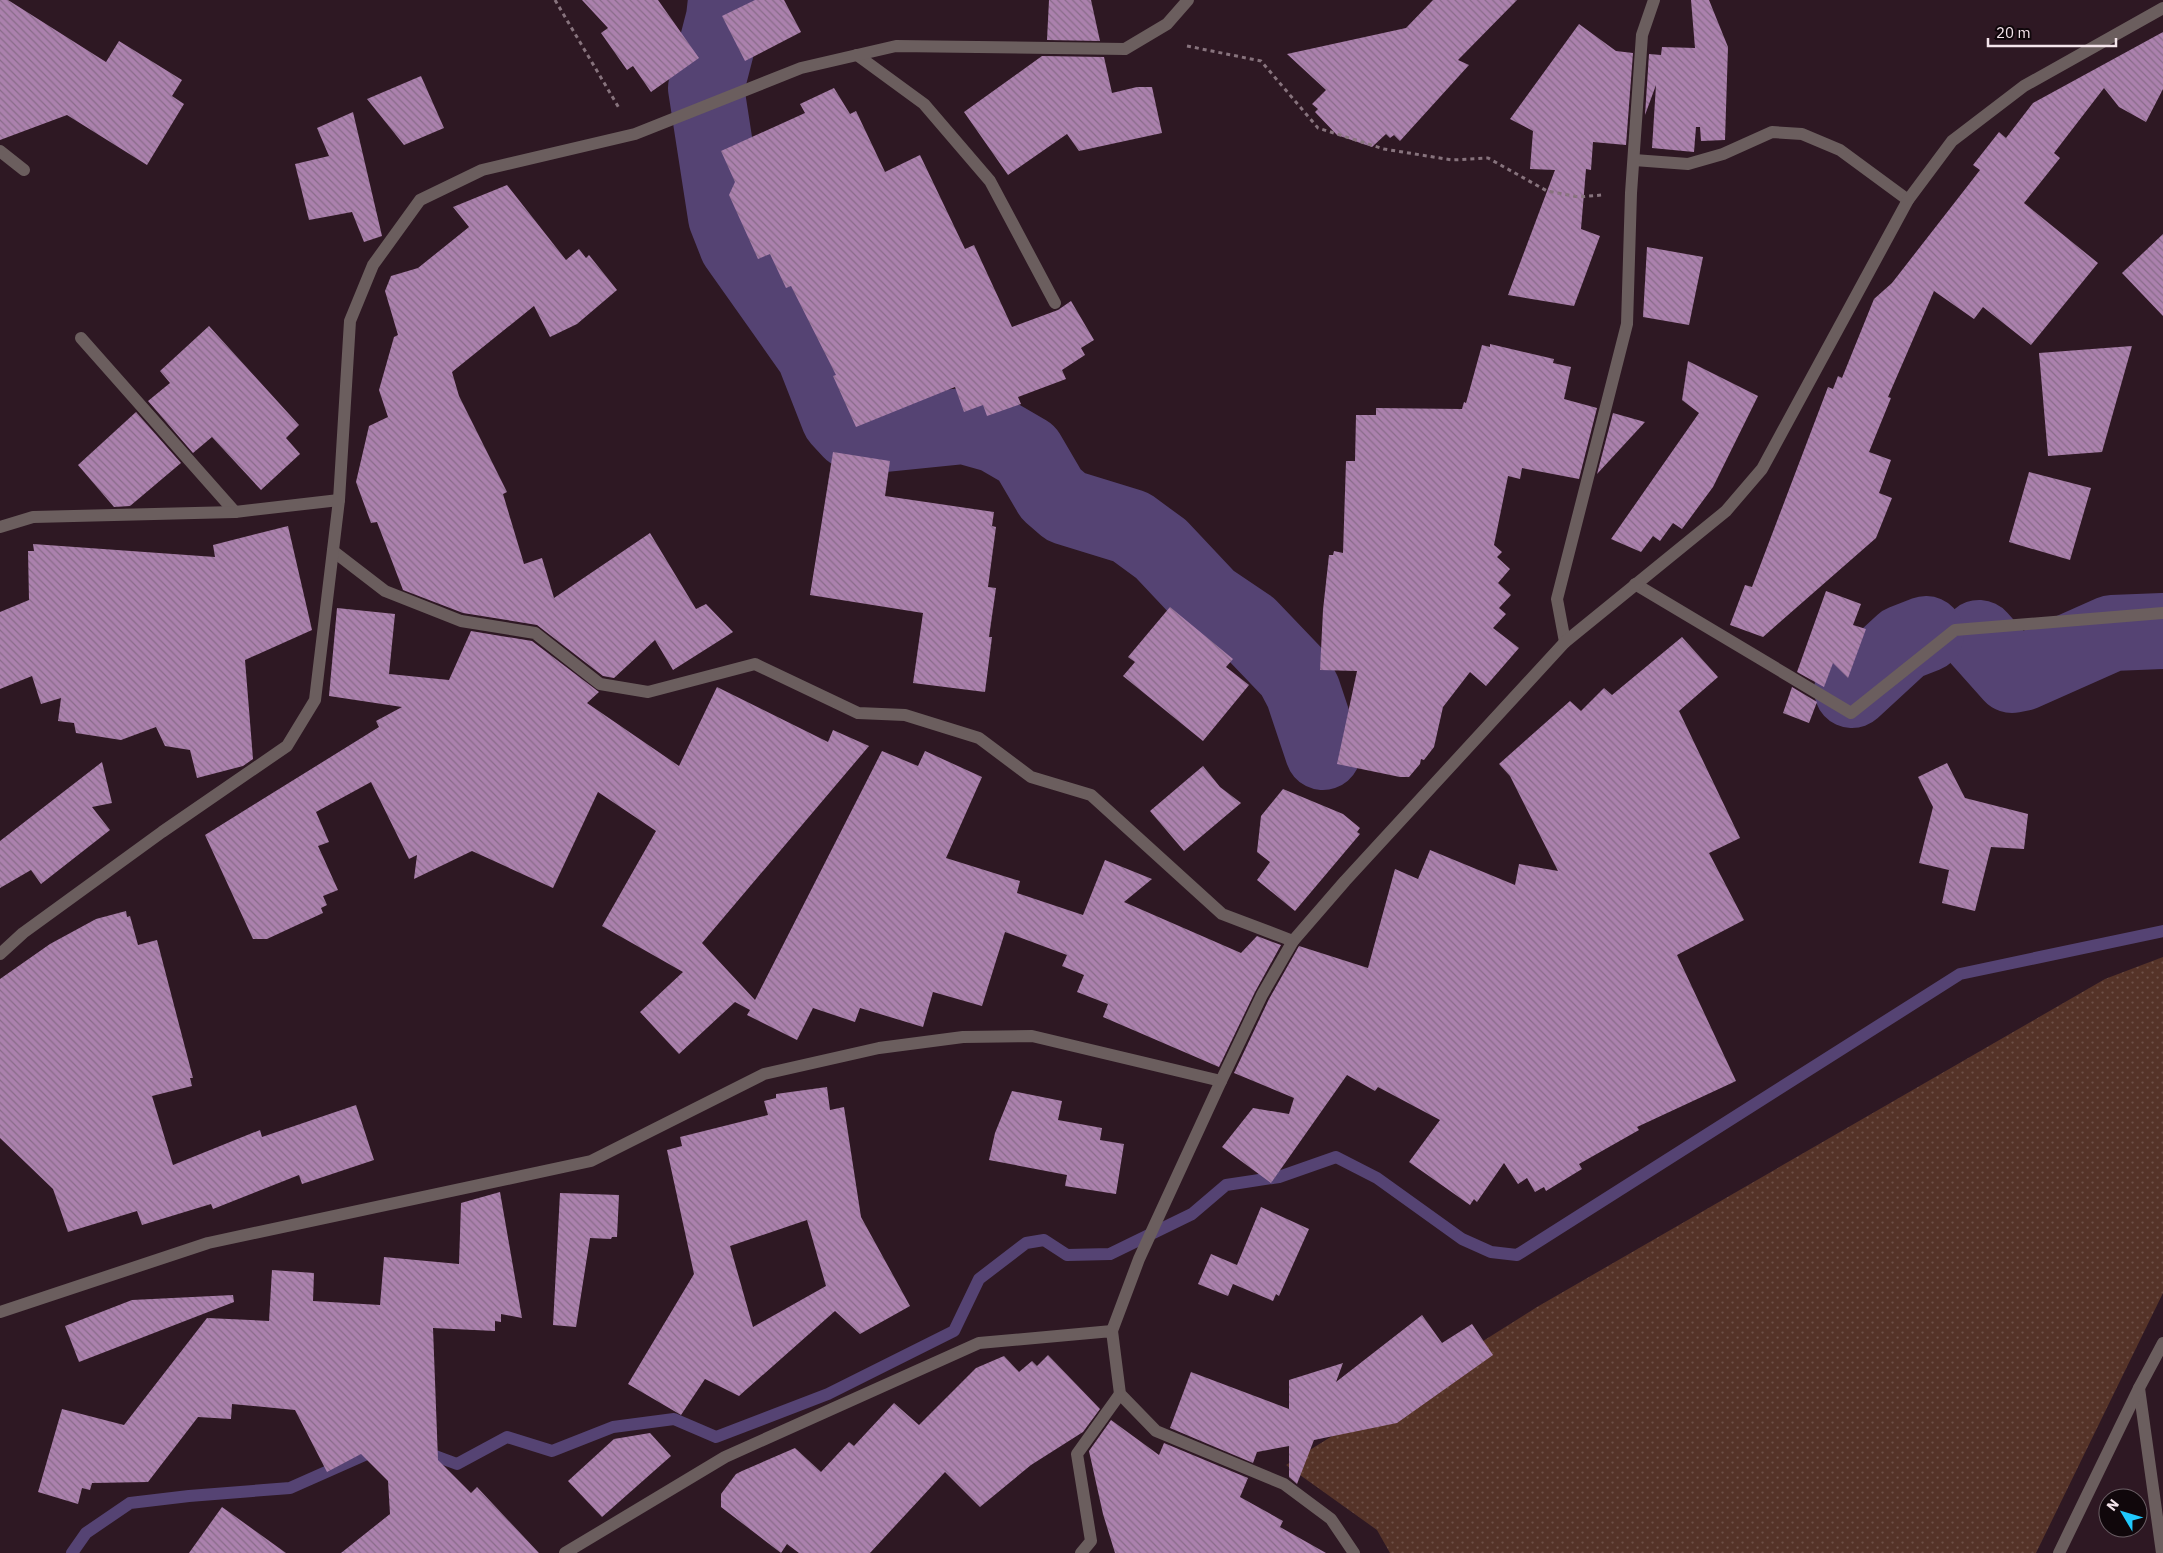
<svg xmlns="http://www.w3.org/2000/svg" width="2163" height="1553" font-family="'IBM Plex Sans',sans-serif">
<defs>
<pattern id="park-dots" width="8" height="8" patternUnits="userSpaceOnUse" patternTransform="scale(1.25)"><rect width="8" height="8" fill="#553328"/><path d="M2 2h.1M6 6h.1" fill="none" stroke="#6e5047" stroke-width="1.8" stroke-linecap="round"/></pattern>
<pattern id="building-back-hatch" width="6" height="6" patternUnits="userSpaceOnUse" patternTransform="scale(1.25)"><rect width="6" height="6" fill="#ab81ad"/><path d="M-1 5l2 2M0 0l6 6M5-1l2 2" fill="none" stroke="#896c89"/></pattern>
</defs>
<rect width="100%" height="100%" fill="#2e1823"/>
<path fill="url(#park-dots)" d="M2163 957V1293L2036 1553H1390L1377 1530 1286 1465 1537 1307 2105 979Z"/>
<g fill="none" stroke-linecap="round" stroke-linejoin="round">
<g stroke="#554373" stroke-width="12">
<path d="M422 1451 457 1464 507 1437 552 1451 613 1427 674 1419 716 1437 828 1394 954 1331 979 1279 1026 1243 1044 1240 1067 1255 1110 1254 1192 1214 1226 1185 1279 1177 1336 1157 1377 1178 1462 1239 1491 1252 1517 1255 1960 974 2163 931"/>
<path d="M72 1553 86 1533 130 1503 189 1496 290 1488 378 1449"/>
</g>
<g stroke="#554373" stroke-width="76">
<path d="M726 0 724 18 706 88 726 217 737 245 814 354 839 418 851 431 865 436 964 426 996 435 1027 453 1051 494 1066 507 1131 527 1161 549 1209 600 1249 627 1293 673 1303 692 1323 752"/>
<path d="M1979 638 2012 675 2022 673 2112 633 2163 631"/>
<path d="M1852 690 1903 643 1926 634"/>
</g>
</g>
<g fill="url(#building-back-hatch)" fill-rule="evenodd">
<path d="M0 0H8L106 62 119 41 182 80 172 96 184 104 147 165 67 115 0 140Z"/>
<path d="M582 0H658L699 58 651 92 633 66 627 70 601 33 608 28Z"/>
<path d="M755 0H784L801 32 745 61 722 16Z"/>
<path d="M1049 0H1091L1100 41 1047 40Z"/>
<path d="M1433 0H1517L1458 60 1469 65 1400 141 1394 135 1390 138 1386 134 1372 147 1337 135 1315 112 1318 109 1312 104 1326 90 1287 54 1406 28Z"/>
<path d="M1691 0H1709L1728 47 1725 140 1701 141 1700 127H1696L1694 152 1652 148 1656 85 1645 115 1649 54 1661 55 1662 47 1695 48Z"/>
<path d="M1579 24 1616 51 1633 53 1626 145 1593 142 1591 170 1586 169 1581 229 1600 236 1574 306 1508 295 1555 170 1530 169 1533 131 1510 119Z"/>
<path d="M2163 32V89L2146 122 2119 107 2104 88 2054 153 2060 158 2024 203 2098 263 2031 345 1983 307 1974 319 1934 291 1888 397 1891 398 1869 452 1891 460 1879 493 1892 498 1876 538 1763 637 1730 625 1745 585 1752 587 1828 387 1833 389 1838 376 1842 378 1874 299 1892 283 1980 170 1973 165 1999 132 2006 138 2033 103Z"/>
<path d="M1042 56 1104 57 1112 93 1137 87H1152L1162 133 1079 151 1067 134 1008 175 964 112Z"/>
<path d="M421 76 444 128 404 145 367 99Z"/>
<path d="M834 88 850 114 856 111 885 172 920 155 965 249 974 245 1012 327 1058 310 1071 301 1094 340 1081 348 1085 355 1062 370 1066 379 1018 397 1021 404 987 416 983 405 964 412 955 387 856 427 833 376 836 375 791 286 786 288 770 254 758 259 729 195 735 182 721 151 805 113 800 104Z"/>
<path d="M353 112 382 236 364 242 352 212 309 220 295 164 329 156 317 128Z"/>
<path d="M507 185 566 260 579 249 586 258 589 255 617 290 577 324 550 337 534 306 452 372 459 396 507 492 503 494 524 564 542 558 554 598 650 533 696 609 706 604 733 632 673 670 655 640 614 678 603 676 537 625 463 613 403 590 377 522 371 523 356 482 369 426 388 417 379 390 394 337 398 335 385 291 391 276 418 268 469 227 453 207Z"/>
<path d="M2163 234V316L2122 273Z"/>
<path d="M1647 247 1703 257 1689 325 1643 317Z"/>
<path d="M209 326 299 425 286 438 300 454 261 490 212 437 193 453 148 401 170 383 160 371Z"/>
<path d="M1490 344 1554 359 1553 363 1571 367 1564 399 1597 408 1579 479 1522 468 1520 479 1508 476 1494 545 1502 552 1497 557 1510 569 1498 583 1511 595 1499 608 1506 614 1493 628 1519 648 1486 686 1470 672 1443 707 1434 747 1424 760 1421 759 1420 764 1409 777H1400L1337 764 1357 671 1320 670 1323 610 1329 555H1333L1334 551 1343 553 1346 461H1355L1356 415H1376V408L1462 409 1464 402 1466 403 1482 345 1490 347Z"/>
<path d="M2132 346 2102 452 2048 456 2039 353Z"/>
<path d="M1688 361 1758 396 1713 487 1682 529 1673 523 1660 541 1653 536 1641 552 1611 539 1699 413 1682 400Z"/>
<path d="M136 412 181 463 130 506 114 507 78 465Z"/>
<path d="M1613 413 1645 422 1597 474Z"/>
<path d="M833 452 890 461 885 496 994 512 992 526 996 527 988 587 996 588 989 637H992L985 692 913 683 923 613 810 595Z"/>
<path d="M2029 472 2091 488 2070 560 2009 542Z"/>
<path d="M288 526 312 630 245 660 253 759 243 766 197 778 190 750 165 746 156 727 121 740 76 733 74 723 58 721 61 698 41 704 32 676 0 689V612L29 600 28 551H34L33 544 215 557 213 545Z"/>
<path d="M1826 591 1861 604 1853 625 1866 629 1848 678 1833 663 1824 687 1797 672Z"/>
<path d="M1170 607 1233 659 1226 667 1249 685 1203 741 1123 676 1135 662 1128 657Z"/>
<path d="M337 608 395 614 389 674 449 680 471 631 532 641 599 692 587 703 679 766 717 687 828 742 833 730 869 746 702 943 755 1000 882 751 918 766 925 751 982 777 946 858 1020 881 1017 893 1083 915 1105 860 1152 879 1124 902 1241 953 1257 936 1281 945 1255 992 1219 1067 1103 1017 1108 1004 1077 992 1084 975 1062 966 1067 955 1005 932 982 1006 933 992 923 1027 860 1008 855 1022 813 1008 797 1040 747 1015 750 1010 735 1002 679 1054 640 1012 683 972 602 926 656 831 598 792 553 888 472 851 414 879 417 855 409 859 371 782 316 812 329 842 318 846 338 890 323 896 327 905 321 908 323 913 267 939H253L205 835 379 727 376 721 402 707 329 696Z"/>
<path d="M1682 637 1718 677 1679 711 1740 838 1709 853 1744 920 1677 955 1736 1081 1637 1127 1639 1130 1579 1164 1582 1169 1546 1191 1544 1187 1535 1192 1527 1178 1518 1184 1504 1163 1477 1202 1474 1199 1470 1205 1409 1162 1440 1120 1378 1087 1375 1091 1347 1075 1271 1183 1222 1147 1253 1108 1289 1114 1294 1098 1234 1073 1269 999 1299 946 1368 968 1395 869 1418 879 1430 850 1515 885 1519 864 1558 871 1510 776 1499 764 1570 701 1581 711 1604 688 1612 695Z"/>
<path d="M1792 687 1817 702 1809 723 1783 713Z"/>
<path d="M102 762 112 803 92 807 110 830 41 884 31 870 0 888V841Z"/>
<path d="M1947 763 1965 798 2028 814 2024 849 1991 847 1975 911 1942 903 1949 870 1919 863 1933 807 1918 777Z"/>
<path d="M1203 766 1220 787 1241 803 1184 851 1150 811Z"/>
<path d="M1283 789 1343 814 1360 828 1357 832 1360 834 1295 911 1257 880 1270 862 1257 852 1261 816Z"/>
<path d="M126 911 127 917 130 916 138 945 157 940 193 1078H190L192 1086 152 1096 173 1165 260 1130 262 1137 356 1105 374 1160 302 1184 299 1175 213 1209 211 1204 142 1225 137 1211 68 1232 53 1189 0 1138V979L50 944 96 919Z"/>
<path d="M827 1087 830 1110 844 1107 861 1217 910 1306 860 1334 835 1311 739 1396 705 1379 681 1415 628 1384 694 1274 667 1150 682 1146 680 1137 768 1115 764 1101 776 1098V1094ZM807 1220 826 1286 753 1327 730 1246Z"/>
<path d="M1012 1091 1062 1101 1058 1120 1102 1128 1100 1140 1124 1144 1116 1194 1065 1186 1067 1175 989 1160 995 1133Z"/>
<path d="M500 1192 522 1318 501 1314V1322L495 1321V1331L433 1328 438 1460 471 1493 477 1487 539 1553H341L390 1514 388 1481 361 1454 327 1472 295 1410 232 1404 231 1419 198 1417 148 1482 92 1483 90 1490 82 1488 78 1504 38 1492 62 1409 124 1425 207 1318 269 1321 272 1270 314 1273 313 1301 380 1305 384 1257 459 1264 461 1203Z"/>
<path d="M560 1193 619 1195 617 1237H612L611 1239 590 1238 576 1327 553 1325Z"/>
<path d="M1261 1207 1309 1229 1279 1296 1276 1294 1273 1301 1233 1284 1228 1296 1198 1284 1211 1254 1237 1265Z"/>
<path d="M233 1295 234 1302 79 1362 65 1326 132 1300Z"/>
<path d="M1422 1315 1442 1343 1472 1324 1493 1355 1397 1423 1314 1440 1297 1484 1289 1477V1446L1257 1452 1253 1463 1170 1428 1191 1372 1289 1409V1380L1343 1363 1336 1382Z"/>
<path d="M1048 1355 1100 1409 1083 1432 1031 1465 980 1507 945 1472 870 1553H799L787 1544 781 1553 721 1507V1494L736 1474 742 1471 795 1448 821 1472 849 1442 854 1446 894 1403 919 1425 976 1368 1004 1356 1019 1372 1032 1361 1037 1366Z"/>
<path d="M1111 1420 1159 1455 1164 1443 1248 1478 1240 1497 1283 1521 1280 1527 1326 1553H1115L1103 1514 1089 1451Z"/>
<path d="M650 1433 671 1456 602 1517 568 1481 614 1439Z"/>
<path d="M222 1507 286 1553H189Z"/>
</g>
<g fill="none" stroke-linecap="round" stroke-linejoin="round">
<g stroke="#87737d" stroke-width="3" stroke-dasharray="4 4" stroke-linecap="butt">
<path d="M555 0 619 108"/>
<path d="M1187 46 1261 61 1318 128 1384 149 1452 160 1488 158 1547 191 1578 197 1602 195"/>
</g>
<g stroke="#6b5e5e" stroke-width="12">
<path d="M857 55 924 104 990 181 1055 303"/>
<path d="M0 151 24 170"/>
<path d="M1634 160 1688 164 1723 154 1772 132 1802 134 1840 150 1908 200"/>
<path d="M81 338 235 512"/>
<path d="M0 527 33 517 235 512 339 500"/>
<path d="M333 551 385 591 461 621 535 633 600 684 648 692 755 664 858 713 905 715 979 738 1031 777 1091 795 1222 914 1293 941"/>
<path d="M1635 584 1851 713 1955 630 2163 613"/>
<path d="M1565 642 1557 599 1627 324 1631 193 1642 35 1654 0"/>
<path d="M0 954 23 933 162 832 287 746 315 700 339 500 350 321 373 265 420 200 482 170 635 134 801 68 896 46 1125 49 1167 24 1188 0"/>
<path d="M0 1312 208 1243 591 1161 764 1074 879 1048 963 1037 1032 1036 1221 1081"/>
<path d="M1112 1331 1139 1259 1221 1081 1262 995 1293 941 1345 881 1565 642 1726 511 1762 469 1908 200 1952 141 2024 86 2163 8"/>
<path d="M2139 1388 2162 1553"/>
<path d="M565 1553 725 1457 979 1343 1112 1331 1120 1394 1156 1431 1284 1484 1331 1519 1354 1553"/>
<path d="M1081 1553 1091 1541 1077 1454 1120 1394"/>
<path d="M2059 1553 2139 1388 2163 1343"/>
</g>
</g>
<g transform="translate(2123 1513) rotate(308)"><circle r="24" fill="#10070b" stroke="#6b5f65"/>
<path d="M0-4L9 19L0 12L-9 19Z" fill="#20c9fd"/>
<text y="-8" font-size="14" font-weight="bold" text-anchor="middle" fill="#f4e4eb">N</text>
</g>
<path d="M1988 38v8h128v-8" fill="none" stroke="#f4e4eb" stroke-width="2.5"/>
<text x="1996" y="38" font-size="15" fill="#f4e4eb" stroke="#10070b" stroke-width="4" paint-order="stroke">20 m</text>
</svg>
